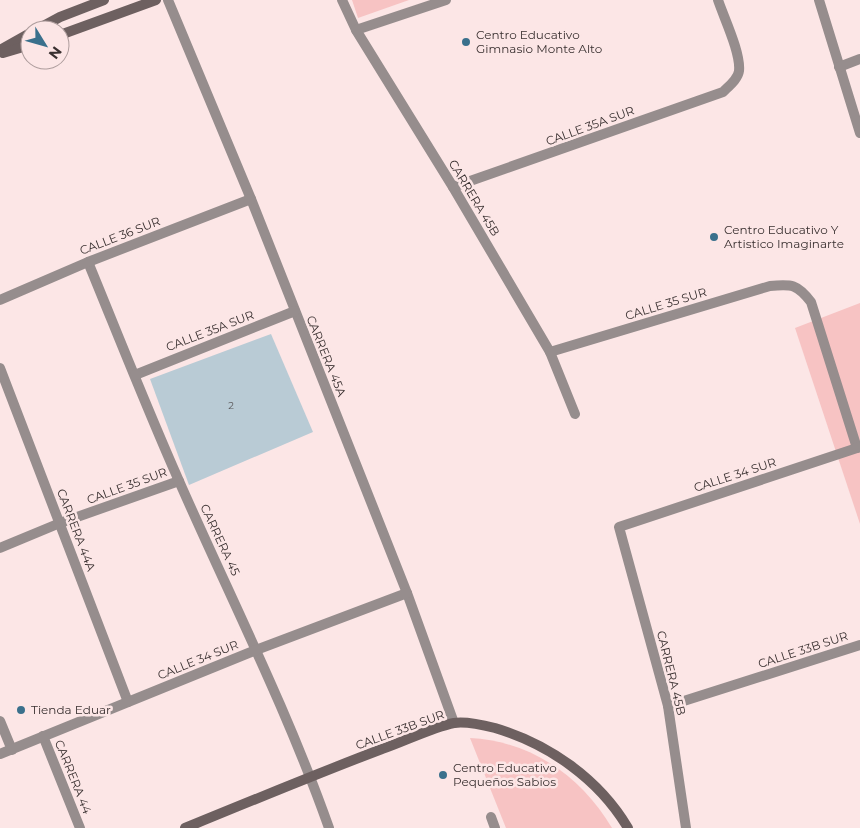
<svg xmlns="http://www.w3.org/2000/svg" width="860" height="828" font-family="Montserrat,sans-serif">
<rect width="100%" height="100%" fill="#fce6e6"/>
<g fill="#f7c3c3">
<path d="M352 0H409L358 18Z"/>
<path d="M860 303V524L795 328Z"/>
<path d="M470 738C531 741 581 776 612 828H506Z"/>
</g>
<path fill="#b9cbd5" d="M271 334 313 432 189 485 150 379Z"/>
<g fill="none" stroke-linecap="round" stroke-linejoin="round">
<g stroke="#968d8d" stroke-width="10">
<path d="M168 0 251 199 407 593 454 723"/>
<path d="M342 0 356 30 453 187 550 352 575 414"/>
<path d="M819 0 860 133"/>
<path d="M356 30 446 0"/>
<path d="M839 67 860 59"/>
<path d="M453 187 723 92C729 86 738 79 739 71 741 53 724 18 718 0"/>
<path d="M88 262C118 335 147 409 179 481 230 597 287 709 329 828"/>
<path d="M0 300 88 262 251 199"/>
<path d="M550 352 770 286C792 284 797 284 811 302L857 448"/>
<path d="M0 368 128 702"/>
<path d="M135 375 295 311"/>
<path d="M0 548 60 523 179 481"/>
<path d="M668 706 860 645"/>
<path d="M0 721 12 750"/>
<path d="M43 736 80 828"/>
<path d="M0 754 256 650 407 593"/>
<path d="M491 817 495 828"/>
<path d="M686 828 668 706 619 527 860 447"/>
</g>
<g stroke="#6d6060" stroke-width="10">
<path d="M36 30 60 17 104 0"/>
<path d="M60 35 156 0"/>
<path d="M0 50 30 33"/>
<path d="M3 53 30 45"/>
<path d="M185 828C251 801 316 774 382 749 403 742 433 727 454 723 466 721 483 725 495 728 549 744 599 779 628 828"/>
</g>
</g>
<g fill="#3a708c" stroke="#fce6e6" stroke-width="2">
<circle cx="466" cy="42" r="5"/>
<circle cx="714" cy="237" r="5"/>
<circle cx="21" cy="710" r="5"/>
<circle cx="443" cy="775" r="5"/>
</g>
<g text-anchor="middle" stroke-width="5" stroke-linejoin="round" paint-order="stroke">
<g font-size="10" fill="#595759">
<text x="231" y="409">2</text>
</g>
<g font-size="12" fill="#393030" stroke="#fce6e6" text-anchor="start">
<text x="476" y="39">Centro Educativo<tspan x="476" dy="14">Gimnasio Monte Alto</tspan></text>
<text x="724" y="234">Centro Educativo Y<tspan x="724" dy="14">Artistico Imaginarte</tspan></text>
<text x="31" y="714">Tienda Eduar</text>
<text x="453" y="772">Centro Educativo<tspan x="453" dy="14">Pequeños Sabios</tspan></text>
</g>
<g font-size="12" fill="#393030" stroke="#fce6e6">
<text transform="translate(590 126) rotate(-20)" y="4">CALLE 35A SUR</text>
<text transform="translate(474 198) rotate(59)" y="4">CARRERA 45B</text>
<text transform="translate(120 236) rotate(-21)" y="4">CALLE 36 SUR</text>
<text transform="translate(666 304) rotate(-17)" y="4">CALLE 35 SUR</text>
<text transform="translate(210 331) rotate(-21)" y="4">CALLE 35A SUR</text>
<text transform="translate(326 356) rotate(68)" y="4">CARRERA 45A</text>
<text transform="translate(735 475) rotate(-18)" y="4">CALLE 34 SUR</text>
<text transform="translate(127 486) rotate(-20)" y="4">CALLE 35 SUR</text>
<text transform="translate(76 530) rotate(69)" y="4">CARRERA 44A</text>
<text transform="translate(220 540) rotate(65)" y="4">CARRERA 45</text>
<text transform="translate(803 650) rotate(-18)" y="4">CALLE 33B SUR</text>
<text transform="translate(198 660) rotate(-22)" y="4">CALLE 34 SUR</text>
<text transform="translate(671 673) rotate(76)" y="4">CARRERA 45B</text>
<text transform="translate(400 730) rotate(-20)" y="4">CALLE 33B SUR</text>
<text transform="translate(73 777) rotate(68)" y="4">CARRERA 44</text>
</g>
</g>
<g transform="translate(45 45) rotate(127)"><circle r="24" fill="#fce6e6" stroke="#ae9d9d"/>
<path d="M0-4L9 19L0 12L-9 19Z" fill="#3a708c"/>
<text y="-8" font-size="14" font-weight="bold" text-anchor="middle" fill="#393030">N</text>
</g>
</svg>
